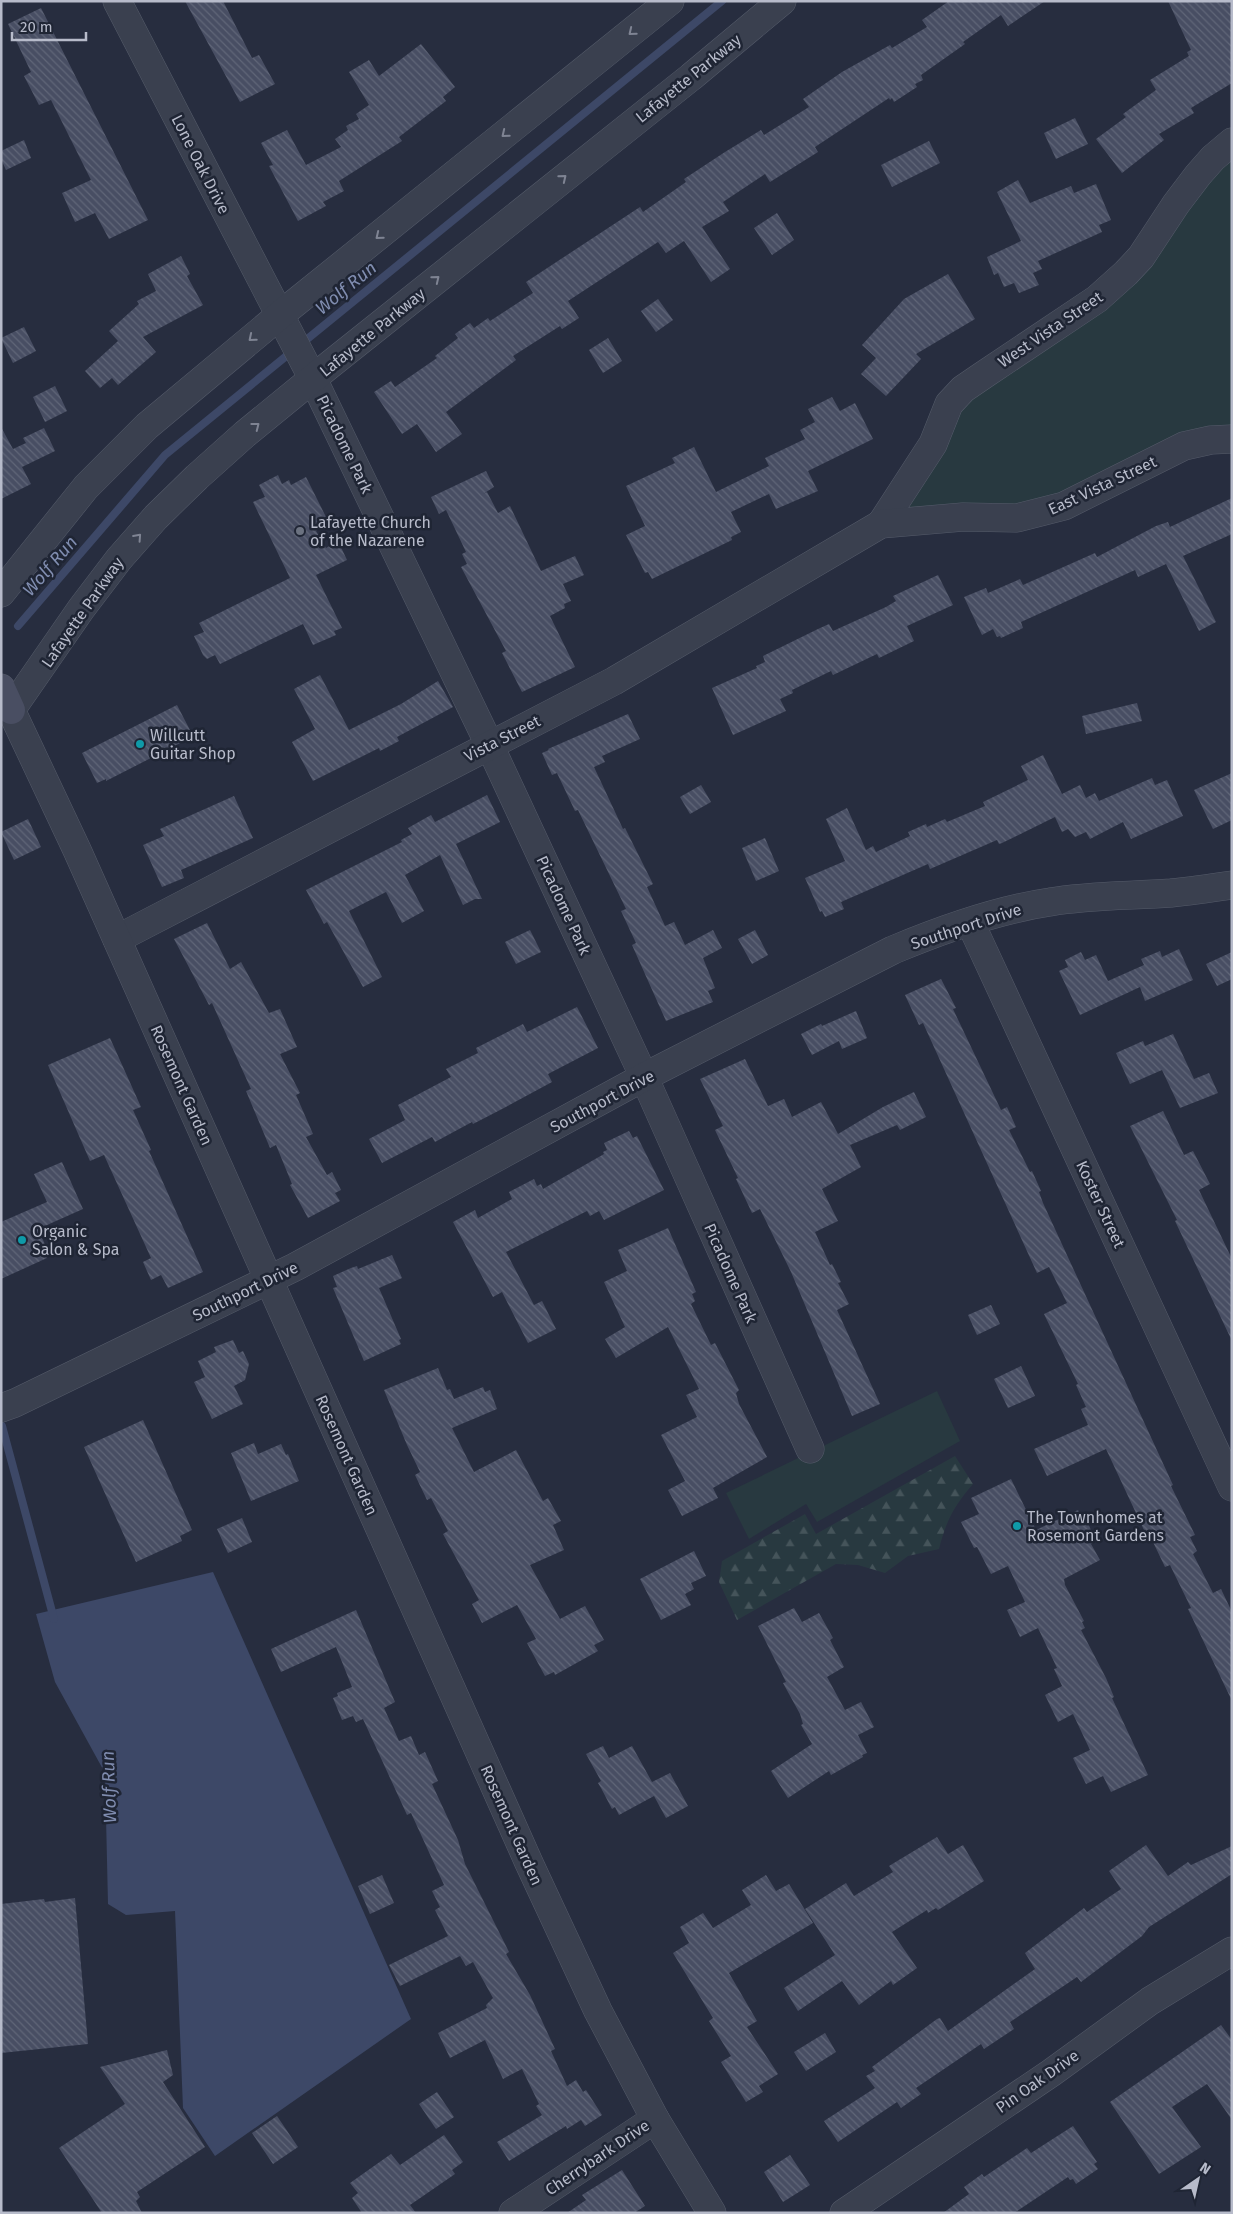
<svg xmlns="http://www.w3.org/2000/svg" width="1233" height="2214" font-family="'Fira Sans',sans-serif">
<defs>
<pattern id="forest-firs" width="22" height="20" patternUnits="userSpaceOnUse" patternTransform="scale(1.25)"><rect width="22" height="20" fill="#283940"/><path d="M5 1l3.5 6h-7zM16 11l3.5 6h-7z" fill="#45545a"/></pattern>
<pattern id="building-back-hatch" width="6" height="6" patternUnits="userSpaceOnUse" patternTransform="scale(1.25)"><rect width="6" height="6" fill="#484e63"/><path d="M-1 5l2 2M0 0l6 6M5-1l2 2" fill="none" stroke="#606678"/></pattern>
</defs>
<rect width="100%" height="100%" fill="#272d3f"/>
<g fill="#283940">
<path d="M1232 142V439L1064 506 901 510 904 503 928 478 933 444 957 408 1097 299Z"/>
<path d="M937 1391 960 1441 817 1522 806 1504 749 1539 726 1493Z"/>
</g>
<path fill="url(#forest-firs)" d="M955 1456 973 1484C954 1506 946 1521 939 1549L908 1556 885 1573 858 1565 836 1564 737 1620 719 1582 722 1561 805 1514 816 1534Z"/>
<path fill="#3d4867" d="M213 1572 411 2019 215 2156 183 2108 175 1911 126 1915 108 1904 105 1773 55 1682 36 1614Z"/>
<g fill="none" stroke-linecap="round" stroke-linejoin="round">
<g stroke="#3d4867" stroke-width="8">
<path d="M18 626 165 455 722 1"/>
<path d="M2 1426 54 1619"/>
</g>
</g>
<g fill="url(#building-back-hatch)">
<path d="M185 1H223L252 58 259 55 275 84 240 102Z"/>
<path d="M949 1H1045L1008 26 1001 15 963 42 965 44 921 75 923 80 915 84 917 87 894 102 892 98 890 100 889 98 815 147 818 152 770 182 765 174 723 202 729 211 702 227 730 269 711 282 684 241 666 253 658 242 568 301 579 318 562 329 560 326 513 356 516 360 446 412 462 434 436 452 417 424 402 434 374 392 391 381 395 387 437 358 435 356 458 338 455 334 470 323 474 328 488 318 490 321 533 293 526 282 640 207 643 212 686 182 684 179 725 152 761 130 764 135 809 107 803 99 842 72 890 45 892 48 927 27 922 20Z"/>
<path d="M1168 1H1232V83L1191 108 1194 113 1159 134 1164 140 1122 173 1096 139 1126 117 1123 114 1156 90 1150 80 1189 56 1187 52 1191 50Z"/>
<path d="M41 8 148 220 109 239 95 213 75 222 62 193 91 180 51 100 39 105 24 76 31 72 8 24Z"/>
<path d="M421 44 455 87 443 97 446 101 399 137 402 141 339 181 344 191 323 202 326 206 298 221 269 166 273 165 261 143 287 130 306 165 341 147 335 139 348 130 346 126 359 119 356 114 369 105 349 72 369 60 379 76Z"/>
<path d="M1075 118 1088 144 1056 159 1044 133Z"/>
<path d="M24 140 31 158 6 170 1 159V151Z"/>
<path d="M929 141 940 163 892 187 881 165Z"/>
<path d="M1018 180 1030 203 1071 186 1074 193 1096 184 1111 220 1099 225 1102 232 1038 261 1042 269 1033 273 1039 285 1019 293 1014 283 1004 287 998 273 994 275 987 257 1021 241 997 192Z"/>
<path d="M777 213 794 240 772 255 754 228Z"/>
<path d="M181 256 190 274 187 276 203 305 143 337 156 352 118 385 112 378 100 388 85 371 118 341 109 331 139 304 137 301 156 291 148 274Z"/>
<path d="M948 274 975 319 916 354 921 359 886 396 861 374 876 358 862 345 904 299Z"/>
<path d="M658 299 673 320 656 332 641 311Z"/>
<path d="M24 327 36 351 13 363 1 338Z"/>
<path d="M608 338 622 361 603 373 589 350Z"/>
<path d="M55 386 67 411 45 422 33 397Z"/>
<path d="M832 397 840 411 855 403 873 439 808 471 818 491 776 509 769 494 731 512 741 532 731 537 732 540 652 579 648 572 645 573 626 535 645 526 626 486 675 463 672 458 694 447 716 492 769 466 765 458 805 439 800 430 815 422 808 409Z"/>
<path d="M1 427 13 449 26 443 23 438 44 428 55 451 22 467 31 484 1 499Z"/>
<path d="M486 471 494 487 483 494 487 492 498 513 510 506 541 571 575 556 584 575 563 584 571 601 564 604 565 608 550 616 575 667 522 692 502 653 506 651 461 567 467 564 462 554 466 552 446 510 439 514 431 497Z"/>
<path d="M278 475 282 484 289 480 291 485 306 477 329 523 316 531 326 548 338 541 347 560 316 575 342 628 334 631 336 635 313 645 303 624 220 664 215 655 207 659 203 655 194 636 204 632 199 623 290 578 253 502 265 497 259 485Z"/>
<path d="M1232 498V534L1183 556 1216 622 1199 631 1166 564 1138 577 1135 570 1021 622 1023 628 1001 638 1000 636 997 637 993 629 982 635 964 597 986 588 988 593 1020 579 1023 585 1095 553 1097 557 1156 526 1168 522 1170 527Z"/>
<path d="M938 575 953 605 907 626 914 641 879 658 877 654 833 675 831 671 792 690 793 693 780 699 786 711 733 735 712 688 757 668 756 666 765 662 763 656 818 629 829 624 833 631 886 607 896 601 893 596Z"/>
<path d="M320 675 349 730 401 704 438 681 453 707 397 737 399 741 380 751 379 748 313 781 292 742 315 729 294 689Z"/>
<path d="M1137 703 1142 721 1086 734 1082 716Z"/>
<path d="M177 705 192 734 186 736 188 739 106 781V779L97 783 82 753Z"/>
<path d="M628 714 640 739 602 756 605 762 594 767 623 829 625 828 653 884 647 887 665 926 674 922 685 945 713 930 722 948 703 958 715 988 708 991 713 1002 666 1021 632 945 636 943 621 911 626 909 578 810 575 811 557 773 552 775 542 753 549 750 548 749Z"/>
<path d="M1043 755 1062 794 1080 785 1086 798 1095 793 1099 801 1152 778 1155 785 1167 780 1183 816 1131 839 1123 822 1090 839 1086 832 1075 837 1068 829 1062 832 1055 817 1002 843 999 844 997 840 930 869 928 864 841 902 844 909 825 917 822 911 820 912 805 878 845 861 826 819 847 808 866 850 873 846 876 852 910 836 908 832 926 824 927 827 945 819 947 822 985 806 983 802 1028 780 1021 766Z"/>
<path d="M1232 773V820L1213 829 1194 790Z"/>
<path d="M701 785 711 802 690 814 680 797Z"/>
<path d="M487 795 500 822 456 844 482 899H475L463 905 440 855 405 875 424 911 402 923 386 892 349 911 382 977 363 987 327 922 324 924 306 890 402 842 401 840 412 834 408 828 431 815 435 822Z"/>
<path d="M234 796 253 838 181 870 184 878 162 887 143 845 164 836 160 829Z"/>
<path d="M28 819 41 847 14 860 1 832Z"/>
<path d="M765 838 779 871 756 881 742 848Z"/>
<path d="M207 923 230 969 241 962 269 1013 280 1009 297 1047 280 1054 300 1093 296 1095 313 1134 306 1137 327 1175 332 1172 341 1190 335 1193 340 1201 308 1218 290 1185 292 1184 276 1145 270 1148 246 1091 251 1089 212 1003 209 1005 174 939Z"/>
<path d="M530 930 541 952 516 964 505 942Z"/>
<path d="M755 930 768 955 752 964 738 939Z"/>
<path d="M1179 949 1193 980 1145 1001 1140 987 1080 1015 1059 971 1068 967 1065 960 1081 952 1085 960 1096 955 1108 981 1144 965 1141 959 1160 951 1162 957Z"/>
<path d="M1232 952V979L1217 986 1206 964Z"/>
<path d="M941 979 956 1008 953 1009 1001 1110 1007 1107 1016 1127 1009 1130 1030 1172 1032 1171 1041 1191 1039 1192 1043 1203 1173 1485 1171 1486 1195 1535 1190 1537 1197 1551 1193 1554 1213 1593 1221 1589 1232 1612V1701L1188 1609 1191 1608 1170 1565 1165 1567 1153 1542 1150 1543 1106 1449 1047 1476 1034 1449 1088 1425 1081 1409 1086 1407 1076 1385 1078 1384 1044 1314 1067 1303 1049 1267 1037 1273 923 1023 919 1025 905 995Z"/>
<path d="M577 1007 598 1048 548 1074 552 1082 502 1109 473 1124 472 1122 435 1142 432 1137 382 1163 369 1139 405 1120 398 1105 451 1077 446 1069 478 1053 476 1048 523 1024 527 1032Z"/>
<path d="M856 1011 867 1038 842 1049 839 1041 812 1055 801 1034 821 1024 822 1026Z"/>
<path d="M1173 1034 1194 1079 1209 1073 1218 1093 1180 1108 1162 1070 1130 1084 1116 1053 1143 1041 1145 1046Z"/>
<path d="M110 1038 141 1107 133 1110 151 1150 149 1151 203 1272 168 1288 161 1275 151 1280 143 1262 151 1258 104 1155 90 1161 48 1065Z"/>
<path d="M745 1059 768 1106 784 1099 792 1117 821 1102 838 1134 883 1107 914 1092 926 1117 900 1130 897 1125 850 1145 861 1167 822 1189 838 1221 815 1232 830 1265 832 1264 841 1282 838 1283 849 1304 837 1310 880 1404 852 1416 791 1272 760 1209 752 1213 736 1179 738 1178 715 1130 723 1126 700 1079Z"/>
<path d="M1163 1111 1184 1155 1193 1151 1210 1184 1199 1190 1232 1259V1341L1175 1221 1177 1220 1130 1126Z"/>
<path d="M629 1131 633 1138 637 1136 664 1190 604 1220 599 1211 590 1216 587 1211 506 1252 534 1305 542 1301 556 1329 528 1343 502 1292 493 1297 453 1222 475 1210 478 1218 512 1199 509 1192 534 1179 537 1186 541 1184 543 1189 604 1154 603 1152 607 1150 604 1143Z"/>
<path d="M62 1162 83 1209 38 1229 48 1251 44 1253 47 1258 1 1279V1222L47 1202 34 1174Z"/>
<path d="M668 1228 696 1292 692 1294 695 1301 691 1304 711 1345 715 1343 739 1390 736 1393 739 1404 767 1457 713 1488 718 1498 682 1516 668 1490 685 1481 661 1435 697 1417 686 1395 699 1389 668 1327 616 1358 605 1339 625 1327 604 1282 627 1271 618 1250Z"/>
<path d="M392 1255 402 1278 379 1288 401 1339 399 1340 401 1344 364 1361 333 1288 337 1287 333 1276 351 1268 357 1266 358 1269Z"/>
<path d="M991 1305 1000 1324 977 1335 968 1315Z"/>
<path d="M233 1340 239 1353 243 1351 249 1364 245 1380 234 1386 243 1404 212 1419 194 1382 205 1377 198 1361 216 1352 214 1347Z"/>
<path d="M1021 1366 1035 1396 1008 1408 994 1379Z"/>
<path d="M438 1368 447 1390 450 1389 454 1399 483 1387 485 1392 490 1390 497 1409 452 1428 474 1472 516 1450 543 1501 548 1498 561 1521 553 1525 564 1550 530 1565 560 1619 585 1606 604 1640 594 1645 598 1651 555 1675 554 1672 545 1676 527 1643 536 1639 517 1605 482 1623 472 1604 479 1600 443 1534 448 1531 431 1498 427 1500 415 1475 420 1472 407 1445 384 1390Z"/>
<path d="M143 1420 192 1530 180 1536 182 1541 136 1562 84 1447Z"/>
<path d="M254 1443 258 1454 281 1444 286 1455 288 1454 299 1481 251 1501 231 1453Z"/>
<path d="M1011 1479 1036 1530 1078 1510 1083 1520 1086 1519 1096 1541 1091 1544 1100 1560 1064 1579 1065 1585 1084 1621 1082 1622 1085 1628 1081 1630 1106 1678 1114 1697 1112 1698 1148 1775 1111 1792 1103 1776 1086 1784 1073 1758 1090 1750 1073 1714 1058 1722 1045 1695 1062 1686 1054 1669 1057 1668 1038 1628 1020 1637 1007 1610 1025 1602 1008 1566 991 1574 977 1547 974 1548 961 1522 979 1514 971 1498Z"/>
<path d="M242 1518 252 1542 228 1553 217 1529Z"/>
<path d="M694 1551 706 1576 691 1583 694 1589 685 1594 691 1605 661 1620 640 1579Z"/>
<path d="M794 1608 802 1622 819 1613 833 1638 830 1640 844 1667 827 1677 845 1710 861 1702 874 1727 858 1735 867 1753 862 1755 863 1757 831 1775 829 1771 788 1798 771 1771 812 1744 801 1725 803 1724 800 1714 783 1683 786 1682 758 1626Z"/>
<path d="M356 1610 395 1702 384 1708 399 1741 411 1736 419 1755 425 1752 438 1781 432 1784 458 1840 465 1864 509 1952 506 1954 530 1995 555 2049 551 2051 567 2086 576 2080 583 2092 586 2090 602 2115 585 2126 581 2120 567 2129 566 2126 509 2161 497 2142 542 2115 536 2106 539 2104 522 2069 503 2079 485 2040 450 2058 438 2033 487 2008 486 2005 493 1998 473 1962 466 1966 460 1956 400 1986 389 1965 448 1936 435 1910 440 1907 432 1891 444 1885 411 1813 407 1815 363 1719 356 1722 353 1716 342 1720 333 1698 338 1696 337 1693 352 1687 336 1647 281 1672 271 1649Z"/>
<path d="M603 1746 609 1758 632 1746 652 1782 670 1773 688 1806 666 1818 654 1796 619 1815 615 1807 612 1809 601 1788 598 1783 601 1781 586 1754Z"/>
<path d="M937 1837 948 1854 963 1845 984 1881 938 1910 936 1908 928 1913 927 1910 892 1932 917 1968 893 1985 891 1981 859 2005 842 1981 798 2011 784 1988 835 1955 805 1909 846 1883 854 1896 893 1872 889 1866Z"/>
<path d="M1146 1845 1168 1876 1188 1862 1191 1865 1232 1846V1874L1149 1927 1142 1936 1081 1982 1077 1977 1010 2022 1014 2029 984 2049 981 2044 916 2088 921 2094 901 2108 897 2102 838 2142 824 2121 875 2088 866 2076 875 2071 872 2067 937 2019 940 2018 948 2031 1035 1969 1025 1953 1084 1908 1087 1912 1121 1889 1109 1871Z"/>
<path d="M382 1875 394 1903 370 1914 358 1886Z"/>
<path d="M766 1875 776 1891 789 1884 813 1923 729 1973 757 2021 747 2027 778 2074 759 2086 763 2092 746 2102 721 2062 731 2056 709 2021 713 2018 673 1953 689 1943 680 1927 703 1913 713 1928 751 1905 742 1890Z"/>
<path d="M75 1898 88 2044 1 2053V1904L44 1899 45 1902Z"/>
<path d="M1221 2025 1232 2040V2120L1207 2084 1172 2107 1201 2147 1159 2174 1110 2102Z"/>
<path d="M825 2033 836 2052 806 2071 794 2052Z"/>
<path d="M167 2050 173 2075 163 2082 205 2147 137 2192 140 2197 136 2201 142 2213H102L59 2148 125 2104 100 2067Z"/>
<path d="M437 2092 454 2117 436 2129 419 2104Z"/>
<path d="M277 2116 298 2147 273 2164 252 2133Z"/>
<path d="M1073 2126 1097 2162 1094 2164 1098 2169 1076 2184 1073 2179 1070 2180 1068 2177 1014 2213H943L969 2194 964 2187 982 2174 984 2177 1027 2148 1031 2153Z"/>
<path d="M444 2135 463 2162 452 2170 455 2174 410 2205 416 2213H362L352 2198 358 2193 350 2183 391 2154 400 2165Z"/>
<path d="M790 2155 810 2185 783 2202 764 2172Z"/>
<path d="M622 2170 645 2206 634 2213H567L586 2200 582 2195Z"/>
</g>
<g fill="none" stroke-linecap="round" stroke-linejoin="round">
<defs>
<g id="minor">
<path d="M117 1 313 379 489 744 644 1077 810 1449"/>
<path d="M881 524 933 444 949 404 963 389 985 374 1097 299 1126 273 1141 257 1176 204 1198 175 1213 158 1232 142"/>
<path d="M1 593 86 487 147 426 280 315 670 1"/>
<path d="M11 710 81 609 119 559 156 517 197 477 245 434 327 367 691 77 782 1"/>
<path d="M970 922 1232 1487"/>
<path d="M117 939 614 681 881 524 963 517 1017 518 1064 506 1184 446 1211 440 1232 439"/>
<path d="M1 1408 15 1403 295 1267 644 1077 893 950C943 929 996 910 1050 902 1090 895 1131 896 1171 893 1191 891 1212 888 1232 885"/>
<path d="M513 2213 655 2119"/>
<path d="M844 2213 1051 2073 1150 2001 1232 1951"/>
</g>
<path id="tertiary" d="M11 710 77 850 529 1863 598 2011 655 2119 712 2213"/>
<path id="secondary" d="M1 688 11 710"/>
</defs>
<use href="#minor" stroke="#555b6a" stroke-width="29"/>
<use href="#tertiary" stroke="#555b6a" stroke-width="29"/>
<use href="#secondary" stroke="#555b6a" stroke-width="29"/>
<use href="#minor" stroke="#3a404f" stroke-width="28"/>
<use href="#tertiary" stroke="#3a404f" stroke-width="28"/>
<use href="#secondary" stroke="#494e62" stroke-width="28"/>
</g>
<defs><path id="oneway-chevron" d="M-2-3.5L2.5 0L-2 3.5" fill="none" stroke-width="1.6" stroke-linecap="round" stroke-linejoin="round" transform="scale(1.25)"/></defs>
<g stroke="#7f8493">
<use href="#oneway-chevron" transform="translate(632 32) rotate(141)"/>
<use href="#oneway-chevron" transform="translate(505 134) rotate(141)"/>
<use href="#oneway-chevron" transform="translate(563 178) rotate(-39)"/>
<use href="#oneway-chevron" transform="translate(379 236) rotate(141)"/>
<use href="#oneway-chevron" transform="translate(436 279) rotate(-39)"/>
<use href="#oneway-chevron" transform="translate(252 338) rotate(140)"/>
<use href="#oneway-chevron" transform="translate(256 426) rotate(-38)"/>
<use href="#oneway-chevron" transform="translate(138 537) rotate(-48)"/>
</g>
<circle fill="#6b7280" stroke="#1f2534" stroke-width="2" cx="300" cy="531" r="5"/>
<g fill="#0f9aa8" stroke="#1f2534" stroke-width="2">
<circle cx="140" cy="744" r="5"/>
<circle cx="22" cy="1240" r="5"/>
<circle cx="1017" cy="1526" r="5"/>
</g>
<g text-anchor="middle" stroke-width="5" stroke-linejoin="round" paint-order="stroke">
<g font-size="16" fill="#b7bbca" stroke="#1f2534">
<text transform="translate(688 78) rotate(-39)" y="6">Lafayette Parkway</text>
<text transform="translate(201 164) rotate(63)" y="6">Lone Oak Drive</text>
<text transform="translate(1050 329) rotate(-34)" y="6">West Vista Street</text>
<text transform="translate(372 332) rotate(-39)" y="6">Lafayette Parkway</text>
<text transform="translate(345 444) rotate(64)" y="6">Picadome Park</text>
<text transform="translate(1102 485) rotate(-25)" y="6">East Vista Street</text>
<text transform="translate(82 612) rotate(-55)" y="6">Lafayette Parkway</text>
<text transform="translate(502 738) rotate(-27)" y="6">Vista Street</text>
<text transform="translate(564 905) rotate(65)" y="6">Picadome Park</text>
<text transform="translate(966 926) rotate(-18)" y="6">Southport Drive</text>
<text transform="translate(182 1085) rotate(66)" y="6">Rosemont Garden</text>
<text transform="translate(602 1101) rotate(-28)" y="6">Southport Drive</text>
<text transform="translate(1101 1204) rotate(65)" y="6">Koster Street</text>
<text transform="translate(731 1273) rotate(66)" y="6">Picadome Park</text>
<text transform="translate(245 1291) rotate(-26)" y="6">Southport Drive</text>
<text transform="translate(347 1455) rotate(66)" y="6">Rosemont Garden</text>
<text transform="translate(512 1825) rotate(66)" y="6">Rosemont Garden</text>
<text transform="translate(1037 2081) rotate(-35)" y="6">Pin Oak Drive</text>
<text transform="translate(597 2157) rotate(-34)" y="6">Cherrybark Drive</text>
</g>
<g font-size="16" fill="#b7bbca" stroke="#1f2534" text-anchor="start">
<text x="310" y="528">Lafayette Church<tspan x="310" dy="18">of the Nazarene</tspan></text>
<text x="150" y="741">Willcutt<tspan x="150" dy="18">Guitar Shop</tspan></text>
<text x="32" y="1237">Organic<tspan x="32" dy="18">Salon &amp; Spa</tspan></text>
<text x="1027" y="1523">The Townhomes at<tspan x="1027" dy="18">Rosemont Gardens</tspan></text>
</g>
<g font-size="18" font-style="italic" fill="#808db0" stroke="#1f2534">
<text transform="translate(346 288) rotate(-39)" y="6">Wolf Run</text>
<text transform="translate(50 566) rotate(-49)" y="6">Wolf Run</text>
<text transform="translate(109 1787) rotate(-92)" y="6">Wolf Run</text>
</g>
</g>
<rect width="1233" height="2214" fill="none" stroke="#b7bbca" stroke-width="5"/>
<g transform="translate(1198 2179) rotate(34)" stroke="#1f2534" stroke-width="4" paint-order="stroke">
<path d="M0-4L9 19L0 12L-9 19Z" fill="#b7bbca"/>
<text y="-8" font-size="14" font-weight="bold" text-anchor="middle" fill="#b7bbca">N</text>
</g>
<path d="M12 32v8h74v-8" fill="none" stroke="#b7bbca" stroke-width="2.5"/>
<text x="20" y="32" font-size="15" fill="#b7bbca" stroke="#1f2534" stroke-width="4" paint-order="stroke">20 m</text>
</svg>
